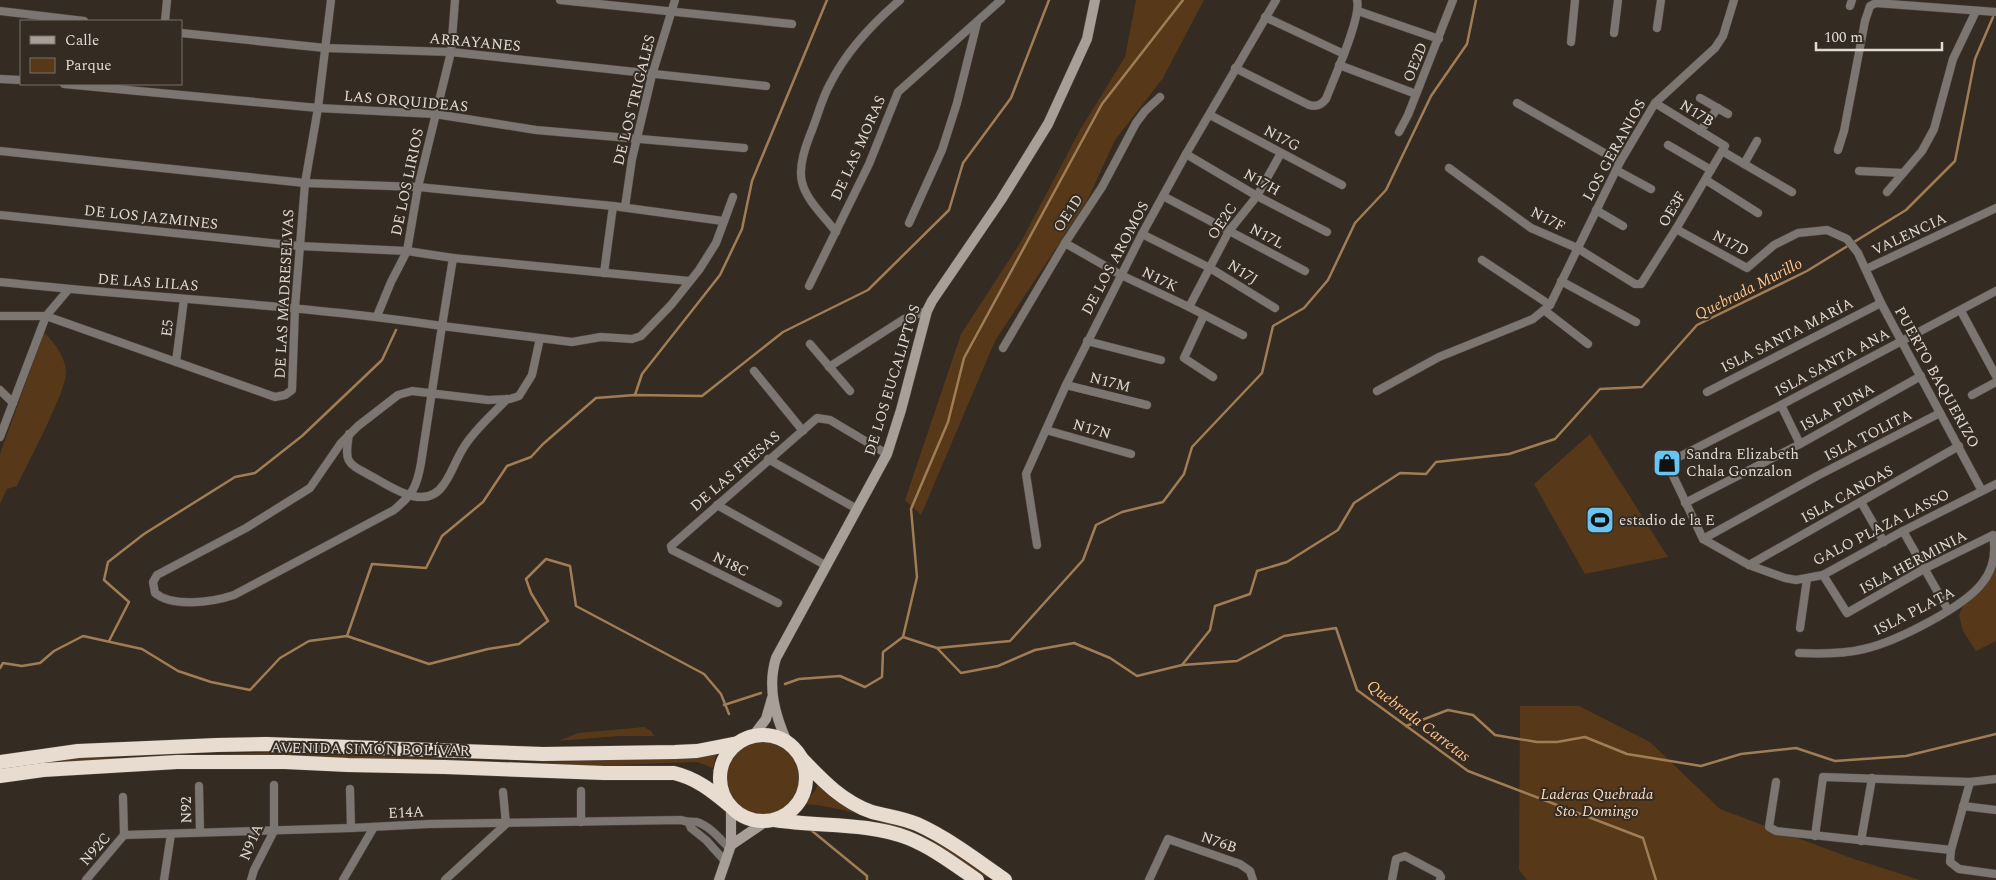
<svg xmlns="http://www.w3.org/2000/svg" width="1996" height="880" font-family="Spectral,serif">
<rect width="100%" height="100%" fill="#342b22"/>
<g fill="#573819">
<path d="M1136 0H1204L1163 78 1115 140 1087 201 995 341 921 515 905 500 961 334 1022 240 1080 130 1125 57Z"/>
<path d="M44 332C55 344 65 356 66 372 67 390 27 465 17 486L7 489 0 504V454Z"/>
<path d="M1590 434 1668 557 1585 574 1534 484Z"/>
<path d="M1996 564V641L1976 651 1963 631 1959 615 1963 606 1983 588Z"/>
<path d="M1520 706H1579L1650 742 1720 809 1851 858 1920 880H1527L1519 870Z"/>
<path d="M644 727 651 731 654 736H619L558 741 578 733Z"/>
<circle cx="763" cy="777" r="39"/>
<path d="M718 747 713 768 697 762 538 768 109 765 52 761 70 755 141 760 219 754 276 752 538 763 620 759Z"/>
<path d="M820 777 839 793 881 820 908 829 949 849 998 880C982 880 961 860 945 852 902 830 854 807 805 804L816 789Z"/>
</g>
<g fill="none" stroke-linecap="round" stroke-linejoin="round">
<g stroke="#a17d55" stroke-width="2.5">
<path d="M635 395 642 374 720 275 742 229 752 181 827 0"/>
<path d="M347 636 372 564 426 568 442 536 483 502 507 466 531 457 543 444 596 398 635 395 702 396 783 332 868 290 949 210 963 163 1011 98 1049 0"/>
<path d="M903 637 917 577 911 509 948 422 964 358 1102 104 1183 0"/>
<path d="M109 641 129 602 104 580 108 562 144 534 235 477 255 473 302 436 382 360 396 330"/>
<path d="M937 648 1010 641 1083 560 1096 525 1122 512 1163 502 1184 474 1192 447 1262 373 1273 326 1304 308 1328 280 1355 223 1386 190 1431 96 1467 44 1476 0"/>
<path d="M1182 665 1210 630 1215 606 1250 594 1257 571 1287 562 1338 530 1354 503 1400 473 1426 474 1436 462 1509 454 1555 439 1600 389 1642 387 1697 325 1807 271 1906 210 1955 161 1975 59 1993 17"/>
<path d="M0 668 3 663 22 666 40 663 54 651 83 636 142 649 178 671 211 682 250 690 280 658 309 641 347 636 429 664 488 649 519 644 548 621 531 593 526 579 546 559 570 566 576 606 704 674 721 694 729 714"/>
<path d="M785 684 799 679 840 676 865 687 882 677 883 652 903 637 937 648 961 673 998 666 1035 650 1074 643 1110 658 1137 676 1182 665 1237 661 1284 636 1336 628 1357 690 1468 771 1643 838 1656 880"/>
<path d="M724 705 761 693"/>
<path d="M1406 726 1448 710 1473 715 1495 735 1537 742H1557L1585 737 1627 754 1701 766 1741 754 1796 748 1835 761 1906 756 1996 734"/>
<path d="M811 830 867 876V880"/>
</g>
<defs>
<g id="street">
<path d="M560 0 792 24"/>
<path d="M1850 6 1852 0"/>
<path d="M0 11 84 21"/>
<path d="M1358 11 1439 39"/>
<path d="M1265 17 1344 54"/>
<path d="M165 21 167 0"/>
<path d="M1657 28 1661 0"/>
<path d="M181 33 325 48 451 52 766 86"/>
<path d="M1614 33 1618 0"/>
<path d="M1571 42 1575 0"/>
<path d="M1339 65 1416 94"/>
<path d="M1235 68 1309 105C1317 107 1321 105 1326 99 1333 80 1362 17 1357 0"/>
<path d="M0 79 21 80"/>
<path d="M64 84 318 108 435 114 536 130 744 148"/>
<path d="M1700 98 1728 114"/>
<path d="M1517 103 1620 162"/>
<path d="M1210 115 1342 185"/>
<path d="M1700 131 1718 108"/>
<path d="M1399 132 1408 115 1453 0"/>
<path d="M1668 145 1711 170"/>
<path d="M1838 150 1844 131 1865 21 1870 6 1876 3 1996 12"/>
<path d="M0 151 305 183 418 187 613 206 604 273"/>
<path d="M1722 151 1792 192"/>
<path d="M1186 154 1257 196 1327 232"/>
<path d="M1744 164 1757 141"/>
<path d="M1449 168 1531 228 1577 248 1635 284H1641L1676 229 1725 146 1655 103"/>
<path d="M1616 170 1651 189"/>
<path d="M1859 171 1903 173"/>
<path d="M1706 180 1758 213"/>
<path d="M1887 192 1922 151 1934 129 1953 59 1976 11"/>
<path d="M1163 196 1305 271"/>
<path d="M613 206 723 221"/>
<path d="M625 207 632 159 652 75 675 0"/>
<path d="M1596 210 1623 226"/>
<path d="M0 215 299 246 407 251 453 258 689 281"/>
<path d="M909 223 942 150 957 103 977 23"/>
<path d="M1676 229 1747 268 1774 245 1798 233 1827 230 1847 239 1858 253 1881 303 1982 491"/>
<path d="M836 232C825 217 806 200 802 182 798 166 806 145 812 130 818 115 822 98 830 84 846 52 873 23 900 0"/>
<path d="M1142 234 1210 268 1275 308"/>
<path d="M1065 243 1121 275 1189 307 1229 231 1257 196 1281 153"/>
<path d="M1482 260 1550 305"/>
<path d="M1866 269 1996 208"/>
<path d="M1561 281 1636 322"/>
<path d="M0 282C147 298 295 304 442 326L453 258"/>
<path d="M809 286 869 164 898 92 1001 0"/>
<path d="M1996 291 1781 405 1667 463 1703 539 1749 565 1785 578 1796 580 1823 575 1903 531 1996 484"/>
<path d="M1189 307 1243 335"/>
<path d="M1544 310 1588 344"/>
<path d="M1961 311 1996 376"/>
<path d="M1204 315 1184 358 1213 377"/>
<path d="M0 316H46L68 290"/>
<path d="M377 316 391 282 407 251 418 187 451 52 455 0"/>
<path d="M540 338 532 375 519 396 510 399 488 400 412 391 398 395 358 426 341 443 310 488 246 528 157 575 153 582 155 593C173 608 213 602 234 595L394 510C412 495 417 487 421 463L442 326 572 342 601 337 632 339 641 336 671 305 699 270 716 243 733 197"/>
<path d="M1087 341 1161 360"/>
<path d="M810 344 850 391"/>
<path d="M1003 348 1065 243 1102 187 1136 123 1145 111 1160 97"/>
<path d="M176 362 184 299"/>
<path d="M829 367 904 319 927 311"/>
<path d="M754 371 803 431"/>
<path d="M1066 385 1147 405"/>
<path d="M0 390 13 403"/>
<path d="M1377 391 1439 357 1533 319 1550 305 1620 162 1655 103 1715 48 1723 36 1734 0"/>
<path d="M1707 392 1881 303"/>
<path d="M1972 395 1996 382"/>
<path d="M1781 405 1800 444"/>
<path d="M1046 430 1131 454"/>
<path d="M349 434C344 464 347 463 373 477 393 488 426 512 444 484 452 473 456 459 464 447 474 430 493 414 507 399"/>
<path d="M0 437 46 316 275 397 285 395 292 390 295 308 305 183 318 108 331 0"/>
<path d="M768 459 857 509"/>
<path d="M1861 502 1884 542"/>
<path d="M1685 503 1800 444 1921 376"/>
<path d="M717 505 825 565"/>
<path d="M1903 531 1948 610"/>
<path d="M1703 539 1817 476 1940 413"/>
<path d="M1037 545 1026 474 1066 385 1142 234 1186 154 1276 0"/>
<path d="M1749 565 1959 446"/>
<path d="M778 603 672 550 671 546 817 418 830 420 887 454"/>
<path d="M1800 628 1807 579"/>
<path d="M1799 653C1821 654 1843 654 1864 649 1895 642 1965 607 1983 582 1994 568 1996 552 1993 535L1924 569 1847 613 1823 575"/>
<path d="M1776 782 1769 827 1776 831 1951 850"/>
<path d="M1970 782 1951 850 1950 862 1959 869 1996 874"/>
<path d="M199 786 200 832"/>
<path d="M350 789 351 828"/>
<path d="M123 797 124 835"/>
<path d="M1963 806 1996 810"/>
<path d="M581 822V791"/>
<path d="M689 823 691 828 706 840 725 861"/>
<path d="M124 835 351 828 429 824 681 820C688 823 692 821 697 822 710 826 721 840 730 849"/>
<path d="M1815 836 1823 777 1970 782 1996 779"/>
<path d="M1861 841 1872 778"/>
<path d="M86 880 124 835"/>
<path d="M164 880 171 834"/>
<path d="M251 880 254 870 274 831V785"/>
<path d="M343 880 374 827"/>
<path d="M445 880 506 824 503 792"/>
<path d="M1149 880 1168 839 1240 864 1250 871 1253 880"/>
<path d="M1392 880 1396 859 1405 856 1439 874 1441 877 1440 880"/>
</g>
<g id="secondary">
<path d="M753 736 766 719 772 698"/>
<path d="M787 742C775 715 767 687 776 658L887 454 901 410 927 311 932 301 1001 200 1048 124 1087 39 1095 0"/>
<path d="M731 845 765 822"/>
<path d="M719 880 731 845V809"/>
</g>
<g id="highway">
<circle cx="763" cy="778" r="43"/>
<path d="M802 759C823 781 843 802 872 812 887 816 903 818 917 824 948 838 977 860 1005 880"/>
<path d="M0 762 78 751 217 745 266 744 543 754 675 752 697 751 738 743"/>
<path d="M0 776 43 770 177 762H285L348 765 445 767 604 773H674C696 778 712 791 729 805"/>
<path d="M775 820C819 827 866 822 908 838 933 848 955 865 977 880"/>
</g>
</defs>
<use href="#street" stroke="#50473e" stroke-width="9"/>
<use href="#secondary" stroke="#50473e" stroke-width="11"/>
<use href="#highway" stroke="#50473e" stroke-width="15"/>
<use href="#street" stroke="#7b7671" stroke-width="8"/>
<use href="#secondary" stroke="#a79f98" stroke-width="10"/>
<use href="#highway" stroke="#e8dcd1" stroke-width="14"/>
</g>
<defs>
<symbol id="shop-square" viewBox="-11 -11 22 22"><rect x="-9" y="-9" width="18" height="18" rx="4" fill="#68c4f0" stroke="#342b22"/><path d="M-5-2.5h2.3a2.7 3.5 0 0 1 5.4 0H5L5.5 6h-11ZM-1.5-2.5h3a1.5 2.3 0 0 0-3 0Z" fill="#111"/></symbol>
<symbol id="stadium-square" viewBox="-11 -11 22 22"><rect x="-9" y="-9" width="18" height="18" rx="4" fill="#68c4f0" stroke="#342b22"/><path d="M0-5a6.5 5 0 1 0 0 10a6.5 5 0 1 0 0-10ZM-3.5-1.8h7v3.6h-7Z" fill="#111"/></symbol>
</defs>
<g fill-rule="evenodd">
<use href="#shop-square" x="1651" y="447" width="32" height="32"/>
<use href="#stadium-square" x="1584" y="504" width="32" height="32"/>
</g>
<g text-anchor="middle" stroke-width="4" stroke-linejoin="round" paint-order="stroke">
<g font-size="15" fill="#e0dad4" stroke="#342b22">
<text transform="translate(475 42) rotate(5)" y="5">ARRAYANES</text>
<text transform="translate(1415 62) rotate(-68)" y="5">OE2D</text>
<text transform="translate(634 100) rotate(-76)" y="5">DE LOS TRIGALES</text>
<text transform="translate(406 101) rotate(5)" y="5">LAS ORQUIDEAS</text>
<text transform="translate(1697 113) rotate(31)" y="5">N17B</text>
<text transform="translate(1282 138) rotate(28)" y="5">N17G</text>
<text transform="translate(858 148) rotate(-66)" y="5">DE LAS MORAS</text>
<text transform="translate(1614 150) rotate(-61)" y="5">LOS GERANIOS</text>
<text transform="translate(407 182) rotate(-78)" y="5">DE LOS LIRIOS</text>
<text transform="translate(1262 182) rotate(29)" y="5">N17H</text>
<text transform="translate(1672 209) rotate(-59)" y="5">OE3F</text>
<text transform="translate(1068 213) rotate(-57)" y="5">OE1D</text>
<text transform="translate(151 217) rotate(6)" y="5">DE LOS JAZMINES</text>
<text transform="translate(1548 219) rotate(27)" y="5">N17F</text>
<text transform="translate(1222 221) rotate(-56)" y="5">OE2C</text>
<text transform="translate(1909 234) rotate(-25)" y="5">VALENCIA</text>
<text transform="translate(1267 236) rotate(28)" y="5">N17L</text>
<text transform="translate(1731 243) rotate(27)" y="5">N17D</text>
<text transform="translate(1115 258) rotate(-62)" y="5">DE LOS AROMOS</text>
<text transform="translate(1243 272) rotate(32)" y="5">N17J</text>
<text transform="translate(1160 279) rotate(26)" y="5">N17K</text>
<text transform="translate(148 282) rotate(4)" y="5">DE LAS LILAS</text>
<text transform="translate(284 294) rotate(-87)" y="5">DE LAS MADRESELVAS</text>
<text transform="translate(167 328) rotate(-83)" y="5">E5</text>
<text transform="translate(1787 335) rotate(-27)" y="5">ISLA SANTA MARÍA</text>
<text transform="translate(1832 362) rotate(-28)" y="5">ISLA SANTA ANA</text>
<text transform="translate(1937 377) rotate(61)" y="5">PUERTO BAQUERIZO</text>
<text transform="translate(892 380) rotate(-73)" y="5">DE LOS EUCALIPTOS</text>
<text transform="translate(1110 382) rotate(14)" y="5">N17M</text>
<text transform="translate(1837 407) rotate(-29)" y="5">ISLA PUNA</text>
<text transform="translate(1092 429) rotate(16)" y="5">N17N</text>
<text transform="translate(1868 435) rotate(-27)" y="5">ISLA TOLITA</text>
<text transform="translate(735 471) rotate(-41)" y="5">DE LAS FRESAS</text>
<text transform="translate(1847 494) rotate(-29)" y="5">ISLA CANOAS</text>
<text transform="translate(1881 527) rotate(-27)" y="5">GALO PLAZA LASSO</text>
<text transform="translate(1913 562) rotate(-28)" y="5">ISLA HERMINIA</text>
<text transform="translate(731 564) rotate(26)" y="5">N18C</text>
<text transform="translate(1914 611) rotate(-27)" y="5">ISLA PLATA</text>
<text transform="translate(370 749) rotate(1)" y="5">AVENIDA SIMÓN BOLÍVAR</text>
<text transform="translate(186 810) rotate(-91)" y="5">N92</text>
<text transform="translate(406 812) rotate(-3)" y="5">E14A</text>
<text transform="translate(251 842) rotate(-67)" y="5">N91A</text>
<text transform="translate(1219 842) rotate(19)" y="5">N76B</text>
<text transform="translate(95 849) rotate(-49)" y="5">N92C</text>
</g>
<g font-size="15" fill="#e0dad4" stroke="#342b22" text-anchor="start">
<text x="1686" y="459">Sandra Elizabeth<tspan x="1686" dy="17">Chala Gonzalon</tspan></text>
<text x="1619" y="525">estadio de la E</text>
</g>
<g font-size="15" font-style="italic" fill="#fadcc1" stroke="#342b22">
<text x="1597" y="799">Laderas Quebrada<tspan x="1597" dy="17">Sto. Domingo</tspan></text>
</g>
<g font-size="16" font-style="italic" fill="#ffc48b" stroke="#342b22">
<text transform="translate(1748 288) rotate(-27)" y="6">Quebrada Murillo</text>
<text transform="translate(1419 720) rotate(37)" y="6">Quebrada Carretas</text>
</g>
</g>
<rect x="20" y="20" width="162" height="65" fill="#342b22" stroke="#797169"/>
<rect x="30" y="36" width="25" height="8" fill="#a79f98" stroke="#797169"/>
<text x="65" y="45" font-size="15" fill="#e0dad4">Calle</text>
<rect x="30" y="58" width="25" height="15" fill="#573819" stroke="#797169"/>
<text x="65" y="70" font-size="15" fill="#e0dad4">Parque</text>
<path d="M1816 42v8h126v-8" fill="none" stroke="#e0dad4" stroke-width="2.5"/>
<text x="1824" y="42" font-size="15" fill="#e0dad4" stroke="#342b22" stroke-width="4" paint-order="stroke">100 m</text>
</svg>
